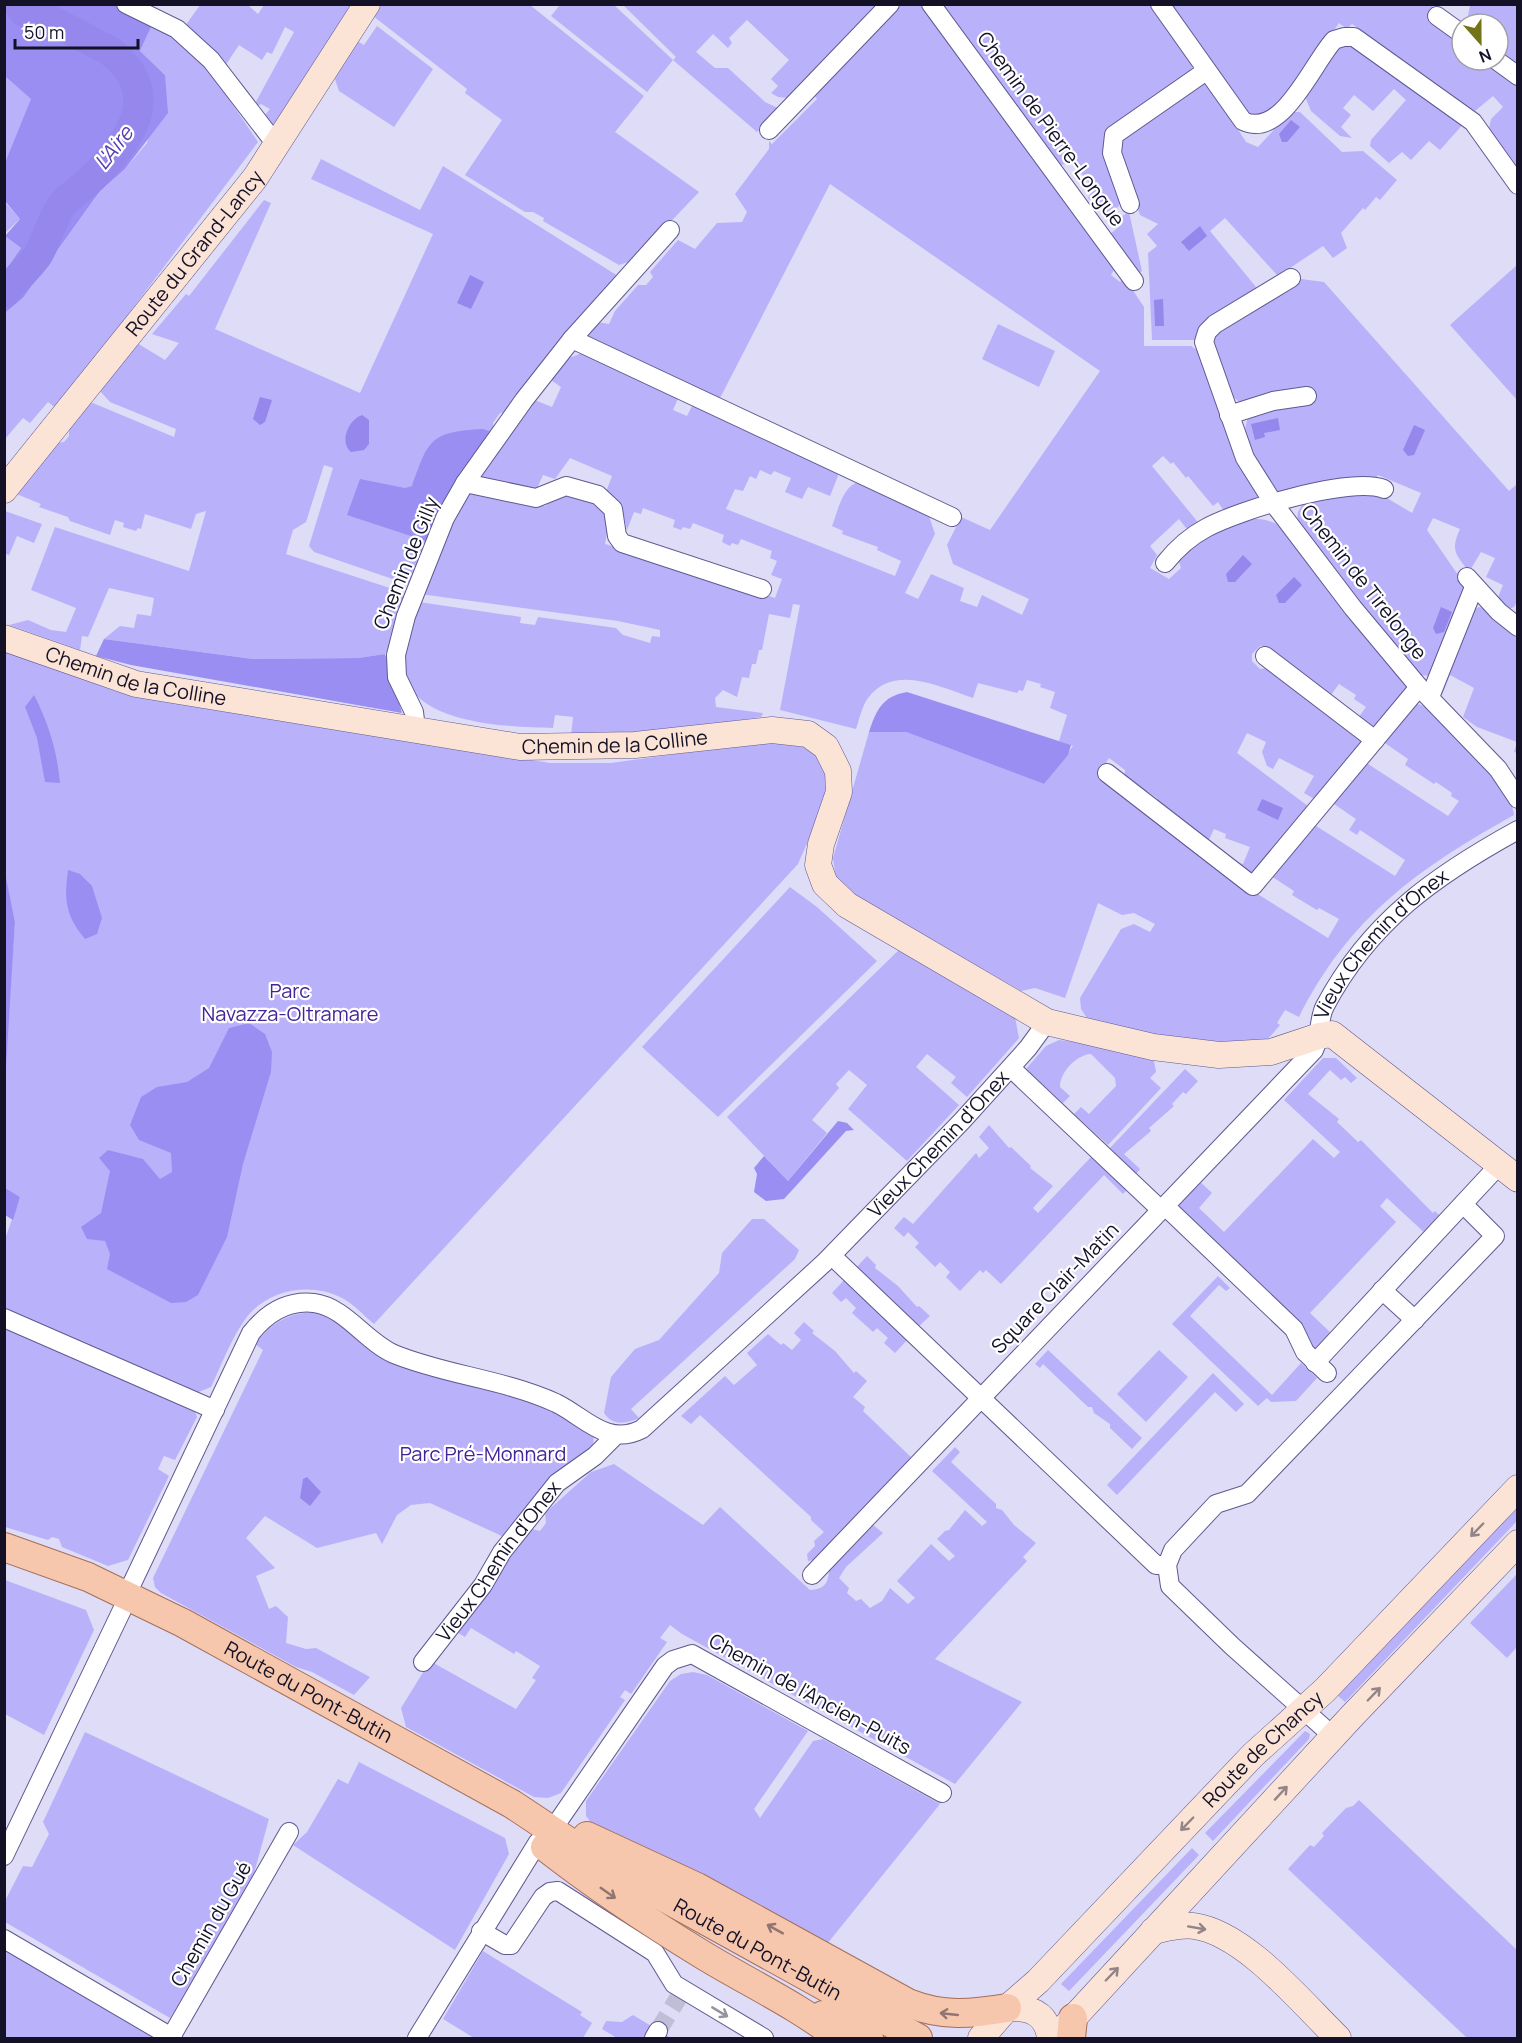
<svg xmlns="http://www.w3.org/2000/svg" width="1522" height="2043" font-family="Manrope,sans-serif">
<rect width="100%" height="100%" fill="#dedcf6"/>
<g fill="#b9b2fb">
<path d="M11 4 71 75 5 171 4 5Z"/>
<path d="M200 5H248L258 14 264 5H352L274 131 265 115 270 109 261 104 252 109 294 32 285 27 272 54 267 52 262 60 239 45 225 66 183 29Z"/>
<path d="M380 5H530L644 96 615 132 699 192 634 260 619 265 543 221 544 218 533 212H525L465 175 502 120 465 93 467 89 373 16Z"/>
<path d="M560 5H614L673 60 676 57 623 5H882L788 98 778 97 771 93 778 86 771 79 789 60 747 20 729 38 732 43 728 48 713 34 696 52 715 68H728L765 102 780 109 757 132 673 60 647 92 551 16Z"/>
<path d="M901 5H923L1116 267 1111 275 1120 282 1124 277 1144 307V346H1191L1199 351 1246 474 1258 496 1253 504 1224 511 1218 502 1213 506 1188 476 1186 478 1173 462 1171 464 1163 456 1152 466 1201 526 1190 533 1179 519 1150 546 1157 555 1150 568 1169 579 1181 568 1178 559C1204 534 1241 507 1277 524L1356 625 1407 685V693L1373 729 1356 721 1366 707 1354 699 1356 695 1339 684 1331 695 1326 696 1266 646H1260L1252 654V661L1260 669 1274 667 1360 736 1361 742 1316 800 1304 793 1314 776 1279 758 1273 769 1267 766 1262 752 1266 742 1247 733 1237 753 1312 809 1255 872 1249 873 1233 861 1243 864 1250 847 1225 838 1226 834 1214 829 1207 844 1160 806 1157 798 1147 791 1145 795 1124 780 1125 770 1109 758 1098 775 1256 893 1328 938 1339 919 1319 908 1317 910 1292 895 1294 891 1271 876 1313 824 1395 876 1405 860 1360 830 1357 835 1349 830 1356 819 1331 802 1365 762 1448 816 1459 801 1451 796 1452 793 1436 782 1434 784 1405 765 1408 759 1382 741 1408 709 1418 704 1431 709C1454 732 1511 783 1514 815 1419 868 1349 917 1299 1017L1285 1010 1277 1023 1280 1025 1262 1046 1192 1044 1091 1024 1081 1009 1080 998 1121 929 1134 924 1150 932 1155 924 1134 913 1122 915 1098 903 1065 998 1035 988 1021 991 843 889 836 879 833 858 869 732H906L1044 784 1073 746 1059 741 1067 715 1050 708 1055 692 1040 687 1041 684 1027 680 1023 691 1019 690 1017 693 978 683 973 698C940 687 894 663 868 698 862 706 859 720 856 729L780 710 800 605 793 604 790 618 769 614 762 650H759L756 664H752L749 678 742 677 737 697 723 690 715 698 716 707 763 713 761 717 653 733 571 736 573 717 555 715 553 728C510 727 406 725 403 665 402 643 413 622 419 602L521 617 520 623 535 625 538 617 616 628 623 635 650 643 652 636 660 637V630L618 621 420 594 468 489H479L545 506 565 492 601 505 609 522 605 544 775 598 782 579 771 575 777 561 770 558 772 551 741 539 738 545 732 543 730 546 722 542 724 535 693 523 690 529 683 527 681 530 673 527 675 520 643 508 641 514 634 512 627 530C624 512 620 503 606 492L612 476 570 458 555 479 543 475 535 493 473 482 532 399 552 407 561 387 548 378 566 359 588 351 679 396 673 410 687 416 694 402 836 471 838 476 830 496 808 487 802 499 785 492 791 478 774 471 771 475 760 470 756 479 750 476 743 491 735 489 726 509 895 576 901 561 877 550 878 547 842 534 843 531 832 526C838 511 843 484 860 482L928 513 935 534 905 593 918 599 931 574 964 588 960 601 977 607 982 595 1022 615 1029 599 953 564 947 545 961 517 990 530 1100 371 830 184 718 402 583 338 597 322 609 324 615 311 638 285H646L653 277 650 272 678 240 695 249 717 223 742 222 747 212 735 194 769 149V141L772 144 817 99 814 95Z"/>
<path d="M939 5H1152L1193 63 1191 72 1113 126 1123 199 1118 207 1105 213 1088 198 1093 189 1074 163 1060 165Z"/>
<path d="M1169 5H1439L1431 20 1462 43V60H1485L1517 84V173L1489 129 1491 119 1503 107 1493 96 1475 111 1352 24 1347 29 1339 23 1291 93 1269 117 1252 120Z"/>
<path d="M1470 5H1517V66L1498 52V24H1475L1476 17 1468 16Z"/>
<path d="M153 23 179 36 204 62 258 142 57 409 48 402 30 423 23 418 5 439V313L23 298 100 191 125 169 147 143 165 75 140 51Z"/>
<path d="M377 26 433 69 394 127 339 91 335 79 357 41 364 45Z"/>
<path d="M1347 43 1465 122 1440 150 1429 141 1411 160 1402 152 1389 163 1370 146 1371 140 1406 100 1394 89 1373 111 1354 95 1343 108 1351 115 1341 127 1352 138 1340 136 1311 111 1304 94 1337 47Z"/>
<path d="M1200 82 1208 83 1246 142 1258 147 1290 112H1300L1342 152 1363 151 1397 180 1380 200 1376 197 1365 210 1363 208 1341 233 1347 248 1333 258 1323 246 1278 276 1225 218 1210 231 1256 287 1254 294 1211 316 1200 327 1199 336 1194 340H1152L1148 253 1157 246 1147 234 1158 224 1140 215 1119 154 1120 140Z"/>
<path d="M321 159 420 210 443 166 618 276 508 412 500 413 493 423 494 430 410 585 314 552 309 546 333 468 324 465 306 522 293 530 286 554 402 592 405 597 395 637 385 654 358 658 253 659 104 639 120 626 134 628 137 614 151 616 154 598 109 588 88 637 82 636 80 650 9 625 28 620 51 630 66 632 76 608 31 590 55 527 189 571 206 511 196 514 191 529 145 514 141 529 138 528 136 531 123 527 124 523 115 520 110 535 70 521 68 517 39 507 41 504 14 493 55 443 64 442 69 436V427L86 404 93 403 174 437 176 429 110 402 99 390 137 343 165 360 179 343 152 334 186 294 189 296 264 200 271 203 215 329 360 393 433 234 311 179Z"/>
<path d="M4 201 20 219 5 233H4Z"/>
<path d="M1129 212 1142 271 1138 274 1109 235 1122 224V216Z"/>
<path d="M5 236 21 248 5 271Z"/>
<path d="M1517 265V400L1450 325Z"/>
<path d="M1301 279 1324 282 1509 491 1517 484 1518 600 1514 607 1507 610 1496 602 1503 585 1486 577 1495 558 1481 552 1469 572C1456 554 1450 551 1460 529L1433 518 1427 530 1465 585 1431 676 1420 675 1390 642 1297 521 1298 512 1302 505 1312 499 1375 491 1412 513 1421 493 1378 475 1375 480 1285 494 1276 491C1266 474 1250 454 1246 435 1243 425 1251 417 1249 403L1238 401 1230 394 1214 349V338L1221 328Z"/>
<path d="M998 324 1055 351 1039 387 982 359Z"/>
<path d="M5 511 42 524 34 543 17 536 9 555 6 554 5 557Z"/>
<path d="M1479 607 1486 609 1517 636V753L1514 752 1517 742 1477 727 1463 717 1474 688 1450 675 1442 695 1441 685 1471 611Z"/>
<path d="M4 650 115 691 143 697 550 763H611L776 740C859 749 819 815 798 864L374 1324C364 1316 354 1304 342 1298 309 1281 265 1290 244 1321 230 1341 221 1366 211 1387L194 1394 5 1309V1239L20 1197 4 1188V1079L15 922 4 873Z"/>
<path d="M790 887 817 907 877 961 718 1117 642 1047Z"/>
<path d="M902 947 1015 1017 1019 1038 967 1097 951 1083 956 1077 927 1054 916 1067 959 1105 907 1161 848 1109 867 1085 849 1070 836 1084 839 1088 812 1120 827 1133 788 1181 727 1117Z"/>
<path d="M1059 1040 1082 1043 1154 1061 1156 1072 1150 1078 1161 1088 1108 1145 1074 1114 1081 1107 1089 1114 1116 1086 1115 1078 1091 1054C1076 1055 1060 1072 1060 1087L1070 1096 1063 1103 1026 1069 1046 1046Z"/>
<path d="M1323 1058H1336L1357 1078 1351 1083 1345 1077 1341 1080 1330 1070 1308 1094 1339 1119 1337 1122 1358 1142 1361 1140 1433 1213 1435 1211 1441 1217 1427 1235 1387 1198 1380 1206 1396 1222 1310 1313 1335 1337 1316 1357 1171 1206 1197 1179 1212 1193 1199 1208 1224 1232 1313 1139 1334 1158 1340 1152 1284 1100Z"/>
<path d="M1185 1069 1198 1081 1186 1094 1183 1092 1172 1104 1174 1106 1149 1128 1151 1131 1124 1154 1140 1169 1136 1174 1110 1148Z"/>
<path d="M989 1125 1009 1148 1011 1147 1031 1166 1030 1168 1053 1186 1033 1208 1038 1213 1092 1156 1127 1190 1123 1194 1104 1175 1001 1284 986 1270 983 1273 980 1270 960 1291 946 1277 950 1272 940 1262 935 1267 915 1247 919 1243 908 1232 904 1237 894 1228 904 1217 913 1224 976 1153 979 1158 989 1148 979 1137Z"/>
<path d="M752 1219H764L799 1250 795 1259 631 1409 639 1418C626 1424 613 1426 604 1413L611 1377 635 1349 659 1340 719 1273 722 1253Z"/>
<path d="M867 1256 876 1265 875 1268 898 1286 917 1307 919 1306 930 1316 919 1326 856 1268Z"/>
<path d="M1218 1276 1230 1288 1226 1291 1219 1285 1190 1316 1272 1395 1301 1363 1317 1378 1296 1401 1271 1402 1267 1398 1258 1406 1172 1324Z"/>
<path d="M845 1279 908 1339 895 1353 884 1343 888 1338 877 1328 873 1332 852 1313 856 1308 846 1298 841 1302 832 1293Z"/>
<path d="M312 1312C342 1320 360 1347 388 1360 421 1374 460 1378 494 1389 530 1400 562 1416 594 1434L593 1447 504 1537 430 1503 411 1505 397 1515 382 1544 376 1533 317 1548 265 1516 246 1538 275 1568 256 1576 269 1609 276 1606 288 1617 286 1643 306 1649 316 1648 370 1677 354 1695 312 1672 296 1667 161 1593 155 1587 153 1578 263 1350 255 1344C271 1324 285 1314 312 1312Z"/>
<path d="M804 1322 814 1331 812 1333 835 1351 854 1373 856 1371 867 1381 853 1397 865 1407 863 1411 914 1460 818 1559 808 1561 807 1554 815 1546 814 1541 824 1532 811 1520V1517L700 1415 691 1424 681 1416 725 1376 734 1385 757 1365 747 1353 768 1334 781 1345 783 1343 792 1350 801 1340 794 1333Z"/>
<path d="M10 1327 194 1409 197 1417 175 1460 164 1456 158 1469 169 1476 128 1560 108 1566 62 1547 59 1539 52 1537 48 1540 5 1527 4 1330Z"/>
<path d="M1048 1350 1142 1438 1132 1449 1110 1428V1424L1094 1413 1092 1407H1088L1043 1364 1040 1368 1035 1364Z"/>
<path d="M1159 1350 1188 1377 1146 1422 1117 1394Z"/>
<path d="M1213 1373 1244 1404 1236 1412 1215 1392 1117 1495 1107 1485Z"/>
<path d="M955 1447 960 1452 951 1462 996 1504V1508L1002 1510 1014 1525 1036 1543 1023 1557 1027 1561 935 1659 1022 1702 955 1784 682 1634 670 1625 660 1638 667 1642 631 1694 625 1690 620 1697 625 1700 561 1793 548 1798 534 1797 406 1727 401 1708 430 1661 516 1709 536 1680 532 1678 540 1666 516 1651 514 1654 471 1628 465 1637 455 1631 532 1529 540 1531 546 1523 545 1513 591 1472 614 1464 703 1525 720 1507 810 1590C824 1589 828 1584 829 1571L873 1525 883 1533 846 1567 839 1578 849 1588 847 1593 856 1601 861 1599 870 1608 882 1601 890 1588 908 1604 915 1598 897 1581 931 1544 949 1561 955 1556 937 1539 945 1531 949 1530 965 1510 982 1526 987 1522 932 1471Z"/>
<path d="M1517 1506V1521L1345 1702 1337 1695Z"/>
<path d="M1517 1574V1647L1507 1658 1470 1623Z"/>
<path d="M5 1580 86 1610 94 1630 44 1735 5 1714Z"/>
<path d="M693 1672 707 1675 808 1731 754 1809 760 1818 813 1741 823 1739 940 1804 827 1944 594 1826 586 1816V1801L670 1681 681 1674Z"/>
<path d="M1305 1731 1310 1734 1309 1739 1213 1841 1205 1833Z"/>
<path d="M85 1732 269 1819 251 1884 170 2018 5 1922V1901L23 1866 32 1867 49 1834 43 1822Z"/>
<path d="M359 1762 505 1838 509 1854 455 1950 293 1845 307 1832 338 1779 348 1784Z"/>
<path d="M1359 1800 1517 1950V2038H1467L1288 1869 1310 1845 1314 1847 1324 1836 1322 1833 1346 1808 1353 1806Z"/>
<path d="M1192 1848 1199 1855 1069 1991 1061 1984Z"/>
<path d="M4 1947 159 2038H5Z"/>
<path d="M483 1951 582 2012 580 2015 592 2023 583 2038H474L443 2019Z"/>
<path d="M633 2015 671 2038H617L602 2029 606 2021 622 2022Z"/>
</g>
<g fill="#9b8ef3">
<path d="M5 5H114L153 23 140 51 165 75 168 113 125 169 100 191 23 298 5 313V271L21 248 5 236 20 219 5 201V163L31 99 5 76Z"/>
<path d="M483 429 492 432 429 542 347 515 360 479 405 488 412 486C429 438 431 432 483 429Z"/>
<path d="M104 639 253 659 358 658 385 654 402 713 131 665 96 656Z"/>
<path d="M907 692 1071 745 1068 755 1044 784 906 732H869C876 711 882 696 907 692Z"/>
<path d="M34 695C49 724 57 751 60 783L45 782 37 738 25 707Z"/>
<path d="M68 870 80 874 92 886 102 918 97 934 85 939C65 915 64 900 68 870Z"/>
<path d="M5 873 15 922 5 1083 4 873Z"/>
<path d="M249 1023 265 1034 272 1052 271 1072 243 1164 227 1237 198 1295 186 1302 171 1303 107 1269 110 1254 105 1241 87 1239 81 1227 101 1213 110 1171 99 1158 108 1150 143 1159 160 1179 172 1172 171 1153 139 1140 130 1125 141 1097 157 1087 187 1082 209 1068 229 1028Z"/>
<path d="M838 1121 847 1123 854 1130 846 1131 784 1199 766 1201 754 1192 757 1174 754 1168 764 1156 788 1181Z"/>
<path d="M5 1188 20 1197 13 1220 5 1215Z"/>
</g>
<g fill="#9587eb">
<path d="M1291 120 1300 127 1287 142H1282L1279 134Z"/>
<path d="M1200 226 1207 236 1189 251 1181 242Z"/>
<path d="M470 275 484 282 471 309 457 303Z"/>
<path d="M1163 299 1164 326H1155L1154 300Z"/>
<path d="M260 397 272 400 265 422 260 425 253 419Z"/>
<path d="M362 415 369 420V444L364 450 351 452C339 442 348 420 362 415Z"/>
<path d="M1278 418 1280 430 1264 433 1265 437 1255 440 1251 424Z"/>
<path d="M1414 425 1425 430 1414 455 1408 456 1403 450Z"/>
<path d="M1243 555 1252 564 1235 582H1228L1226 574Z"/>
<path d="M1294 577 1302 585 1285 603H1279L1276 595Z"/>
<path d="M1441 607 1452 612 1444 632 1436 634 1433 628Z"/>
<path d="M1262 799 1283 808 1278 820 1257 810Z"/>
<path d="M307 1477 321 1492 310 1506 300 1498 303 1479Z"/>
</g>
<g fill="none" stroke-linecap="round" stroke-linejoin="round">
<path stroke="#9587eb" stroke-width="30" d="M4 293C15 280 29 268 38 255 48 238 52 216 65 201 73 194 82 188 90 180 130 142 165 95 110 51L43 16 24 12 18 4"/>
<path stroke="#c0bed7" stroke-width="18" stroke-dasharray="18 9" stroke-linecap="butt" d="M658 2031 680 1995"/>
<defs>
<g id="street">
<path d="M126 4 177 29 211 60 278 147"/>
<path d="M931 4 1134 281"/>
<path d="M1160 4 1243 121C1282 140 1312 64 1334 40L1344 37H1354L1473 122 1518 185"/>
<path d="M1437 16 1462 34"/>
<path d="M1496 60 1518 76"/>
<path d="M769 130 890 4"/>
<path d="M1130 204 1112 153 1114 135 1206 71"/>
<path d="M1291 278 1215 324 1207 332 1204 342 1245 458 1274 504 1353 608 1419 687 1498 769 1518 799"/>
<path d="M572 339 952 517"/>
<path d="M1229 415 1273 401 1307 396"/>
<path d="M465 483 536 498 566 486 598 495 613 509 617 536 622 543 762 589"/>
<path d="M1165 563C1177 548 1189 537 1206 528 1239 510 1351 476 1384 489"/>
<path d="M1467 577 1499 612 1518 627"/>
<path d="M1265 656 1375 740"/>
<path d="M1430 697 1474 587"/>
<path d="M416 729 414 712 397 677 396 655 406 616 445 518 465 483 524 400 572 339 670 230"/>
<path d="M1107 773 1253 886 1419 687"/>
<path d="M1011 1068 1161 1210"/>
<path d="M1165 1206 1294 1329 1305 1352 1327 1373"/>
<path d="M832 1256 1156 1565H1167"/>
<path d="M1382 1290 1415 1320"/>
<path d="M4 1318 215 1410"/>
<path d="M1315 1363 1500 1164"/>
<path id="s1" d="M812 1575 1314 1050C1321 1036 1318 1019 1325 1006 1370 921 1436 875 1518 830"/>
<path id="s2" d="M127 1594 251 1333C267 1313 287 1300 314 1303 345 1307 365 1341 394 1354 445 1375 503 1379 556 1403 585 1417 607 1447 642 1429L824 1263 962 1121 1028 1048 1047 1022"/>
<path id="s3" d="M423 1662 483 1585 502 1552 557 1483 595 1456 615 1436"/>
<path d="M1334 1737 1232 1646 1170 1586 1167 1565 1173 1550 1216 1504 1247 1494 1495 1236 1463 1204"/>
<path d="M557 1823 665 1666 673 1660 692 1654 942 1793"/>
<path d="M4 1856 122 1610"/>
<path d="M481 1931 505 1945H511L543 1897 550 1892 558 1891 655 1953 674 1984 764 2038"/>
<path d="M4 1939 173 2038"/>
<path d="M171 2037 289 1832"/>
<path d="M417 2038 538 1842"/>
<path d="M654 2038 658 2031"/>
</g>
<g id="secondary">
<path id="s4" d="M4 490 255 178 367 4"/>
<path id="s5" d="M4 638 136 684 520 747 635 745 772 730 808 734 826 747 838 771 839 792 821 844 818 865 825 884 847 905 1047 1022 1153 1047 1219 1055 1271 1052 1319 1036 1332 1034 1518 1179"/>
<path d="M1153 1931C1167 1928 1180 1924 1194 1926 1245 1933 1302 2003 1338 2038"/>
<path d="M1007 2008C1030 2007 1047 2013 1050 2038"/>
<path id="s6" d="M981 2038 1007 2008 1038 1981 1253 1755 1325 1690 1518 1488"/>
<path d="M1055 2038 1352 1716 1518 1543"/>
</g>
<g id="primary">
<path id="s7" d="M4 1547 88 1577 183 1623 512 1804 598 1861 918 2038"/>
<path d="M587 1836 697 1887 908 2003C943 2017 971 2014 1007 2008"/>
<path d="M545 1847C595 1886 649 1922 703 1955 749 1983 797 2005 839 2038"/>
<path d="M823 2015 869 2038"/>
<path d="M1071 2038 1073 2018"/>
</g>
</defs>
<use href="#street" stroke="#5f5990" stroke-width="20"/>
<use href="#secondary" stroke="#5f5990" stroke-width="27"/>
<use href="#primary" stroke="#a46f5b" stroke-width="30"/>
<use href="#street" stroke="#fff" stroke-width="18"/>
<use href="#secondary" stroke="#fbe3d6" stroke-width="26"/>
<use href="#primary" stroke="#f7c7ad" stroke-width="28"/>
</g>
<defs><path id="oneway-shaft" d="M-6 0H5M1.5-3L5.5 0L1.5 3" fill="none" stroke-width="1.6" stroke-linecap="round" stroke-linejoin="round" transform="scale(1.5)"/></defs>
<g stroke="#938487">
<use href="#oneway-shaft" transform="translate(1477 1530) rotate(134)"/>
<use href="#oneway-shaft" transform="translate(1374 1694) rotate(-46)"/>
<use href="#oneway-shaft" transform="translate(1281 1793) rotate(-47)"/>
<use href="#oneway-shaft" transform="translate(1187 1824) rotate(134)"/>
<use href="#oneway-shaft" transform="translate(1197 1928) rotate(10)"/>
<use href="#oneway-shaft" transform="translate(1112 1974) rotate(-46)"/>
</g>
<g stroke="#917571">
<use href="#oneway-shaft" transform="translate(608 1893) rotate(35)"/>
<use href="#oneway-shaft" transform="translate(775 1929) rotate(-151)"/>
<use href="#oneway-shaft" transform="translate(949 2014) rotate(-174)"/>
</g>
<use stroke="#95949e" href="#oneway-shaft" transform="translate(720 2012) rotate(31)"/>
<g text-anchor="middle" stroke-width="4.5" stroke-linejoin="round" paint-order="stroke">
<g font-size="20" fill="#141127" stroke="#fff">
<text transform="translate(1051 129) rotate(54)" y="7">Chemin de Pierre-Longue</text>
<text dy="7" stroke="none"><textPath href="#s4" startOffset="304">Route du Grand-Lancy</textPath></text>
<text transform="translate(406 563) rotate(-68)" y="7">Chemin de Gilly</text>
<text transform="translate(1364 582) rotate(52)" y="7">Chemin de Tirelonge</text>
<text dy="7" stroke="none"><textPath href="#s5" startOffset="138">Chemin de la Colline</textPath></text>
<text dy="7" stroke="none"><textPath href="#s5" startOffset="624">Chemin de la Colline</textPath></text>
<text dy="7" stroke="none"><textPath href="#s1" startOffset="856">Vieux Chemin d'Onex</textPath></text>
<text dy="7" stroke="none"><textPath href="#s2" startOffset="1134">Vieux Chemin d'Onex</textPath></text>
<text transform="translate(1055 1288) rotate(-46)" y="7">Square Clair-Matin</text>
<text dy="7" stroke="none"><textPath href="#s3" startOffset="126">Vieux Chemin d'Onex</textPath></text>
<text dy="7" stroke="none"><textPath href="#s7" startOffset="338">Route du Pont-Butin</textPath></text>
<text transform="translate(810 1694) rotate(29)" y="7">Chemin de l'Ancien-Puits</text>
<text dy="7" stroke="none"><textPath href="#s6" startOffset="404">Route de Chancy</textPath></text>
<text transform="translate(211 1924) rotate(-60)" y="7">Chemin du Gué</text>
<text dy="7" stroke="none"><textPath href="#s7" startOffset="856">Route du Pont-Butin</textPath></text>
</g>
<g font-size="20" fill="#442498" stroke="#fff">
<text x="290" y="998">Parc<tspan x="290" dy="23">Navazza-Oltramare</tspan></text>
<text x="483" y="1461">Parc Pré-Monnard</text>
</g>
<g font-size="21" font-style="italic" fill="#583db1" stroke="#fff">
<text transform="translate(114 148) rotate(-52)" y="7">L'Aire</text>
</g>
</g>
<rect width="1522" height="2043" fill="none" stroke="#141127" stroke-width="12"/>
<g transform="translate(1480 42) rotate(159)"><circle r="28" fill="#ffffff" stroke="#a1a0a9" stroke-width="1.5"/>
<path d="M0-4.5L10 22L0 15L-10 22Z" fill="#757317"/>
<text y="-9" font-size="16" font-weight="bold" text-anchor="middle" fill="#141127">N</text>
</g>
<path d="M15 39v9h123v-9" fill="none" stroke="#141127" stroke-width="3"/>
<text x="24" y="39" font-size="18" fill="#141127" stroke="#ffffff" stroke-width="4.5" paint-order="stroke">50 m</text>
</svg>
